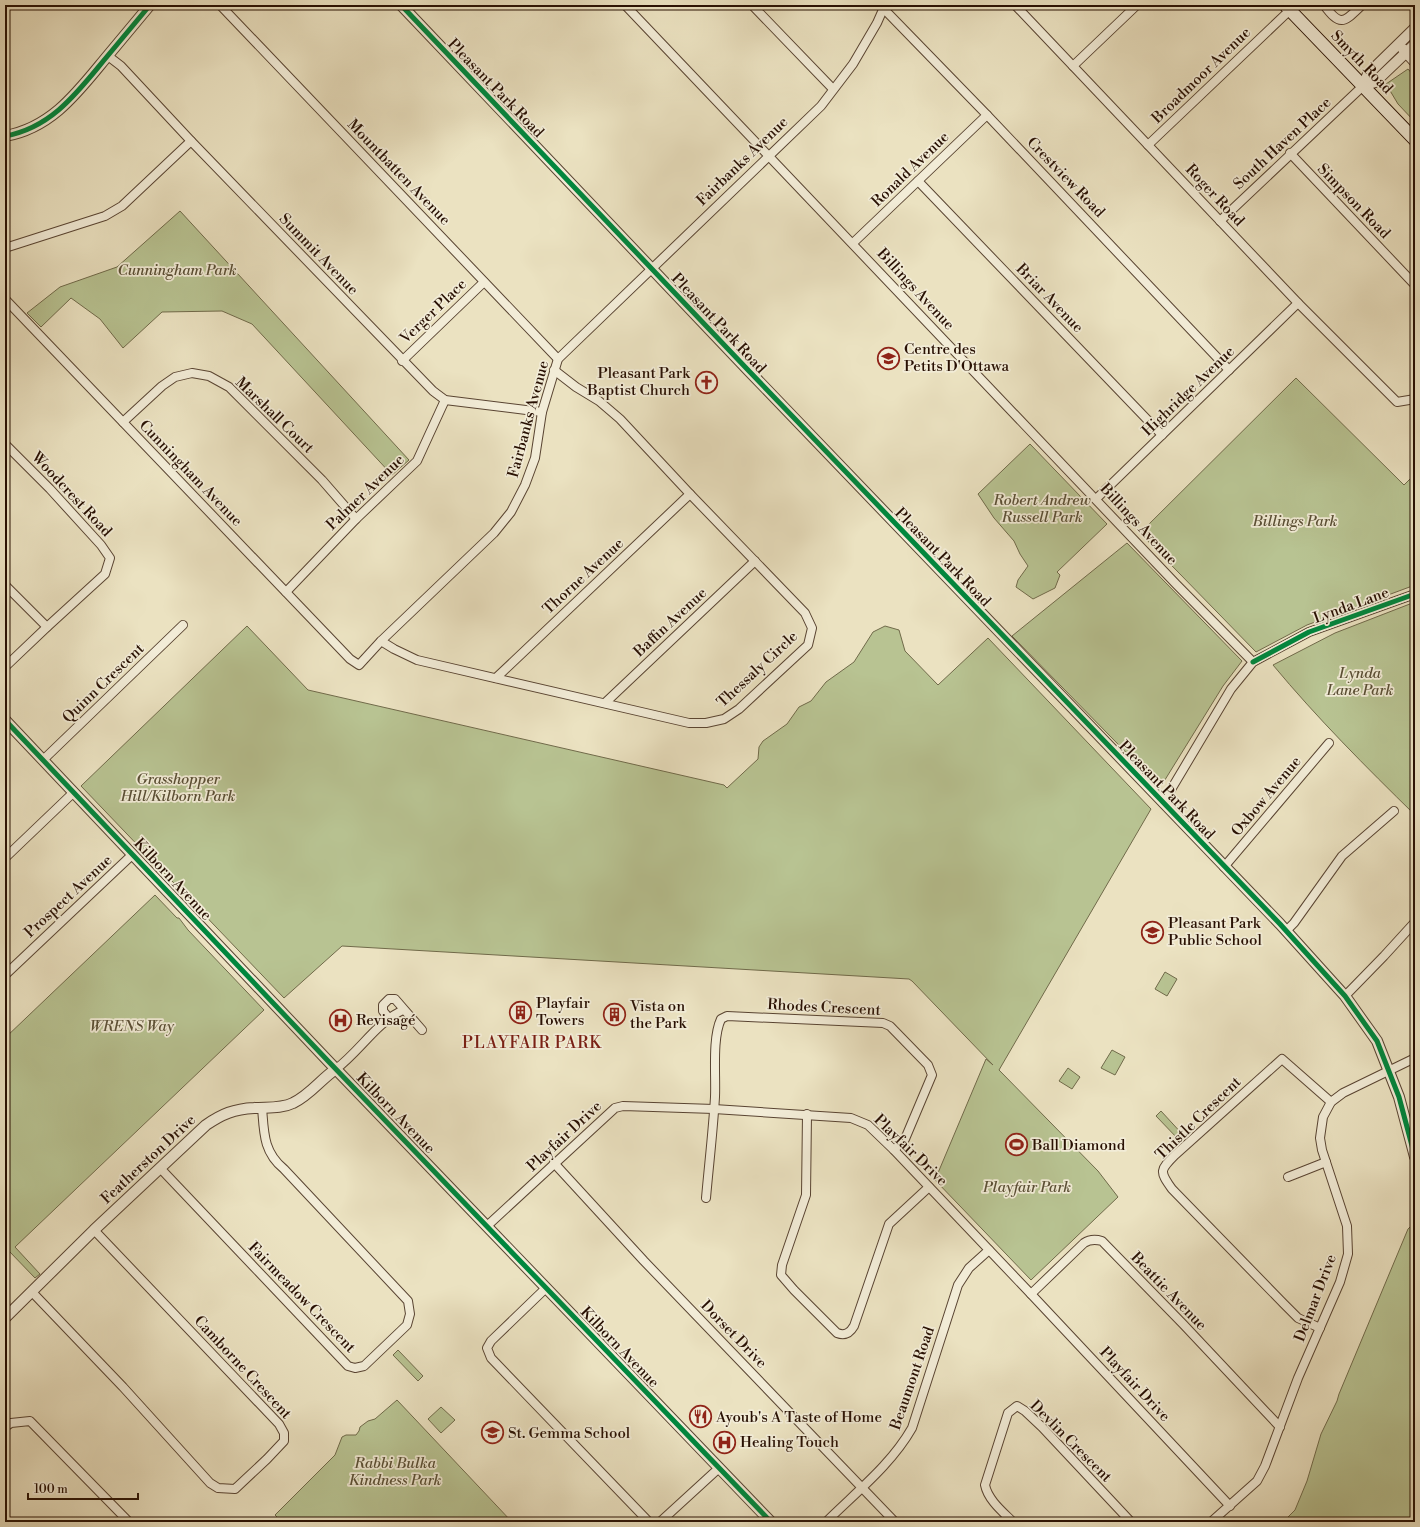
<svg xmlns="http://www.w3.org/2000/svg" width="1420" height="1527" font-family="'Libre Bodoni',serif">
<rect width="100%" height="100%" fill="#ebe2c1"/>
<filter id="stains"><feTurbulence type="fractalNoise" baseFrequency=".005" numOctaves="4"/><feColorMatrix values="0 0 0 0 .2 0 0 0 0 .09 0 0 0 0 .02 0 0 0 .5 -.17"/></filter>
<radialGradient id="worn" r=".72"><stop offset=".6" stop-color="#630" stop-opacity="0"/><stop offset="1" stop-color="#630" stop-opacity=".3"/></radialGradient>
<g fill="#b8c392" stroke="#706a4a">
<path d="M1408 69 1415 77V122L1398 104 1386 84Z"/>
<path d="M180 211 409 460 392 475 252 324 222 311 162 312 123 348 100 319 71 298 41 327 27 313 60 287 117 267Z"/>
<path d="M1296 378 1404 485 1415 474V585L1307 625 1256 652 1140 533Z"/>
<path d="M1030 444 1107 524 1057 572 1060 575 1055 588 1033 599 1016 587 1018 580 1028 566 1020 554 1014 541 994 518 978 494Z"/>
<path d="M1127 543 1242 661 1223 686 1163 783 1159 786 1012 636Z"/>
<path d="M1415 602V815C1366 767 1317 718 1273 665L1335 633Z"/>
<path d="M247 626 308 690 724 785 727 788 758 759 759 747 763 741 787 724 799 707 811 701 826 682 854 662 873 632 885 626 899 630 905 651 938 685 988 638 1151 809 999 1070 1098 1171 1118 1197 1031 1280 935 1180 986 1059 993 1065 912 981 909 979 342 946 284 998 81 786Z"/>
<path d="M155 895 177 918H179L188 930 264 1010 15 1247 40 1274 35 1278 9 1251 5 1255V1038Z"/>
<path d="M1165 972 1177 979 1167 996 1155 989Z"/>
<path d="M1112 1050 1125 1057 1115 1075 1101 1068Z"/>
<path d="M1068 1068 1080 1077 1072 1089 1059 1081Z"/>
<path d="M1161 1111 1184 1136 1179 1140 1156 1116Z"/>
<path d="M1415 1216V1522H1283L1295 1510 1307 1481 1321 1434 1337 1401 1339 1394 1408 1229 1411 1226Z"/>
<path d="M398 1350 423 1376 418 1381 393 1355Z"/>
<path d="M397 1400 512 1522H282L275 1515 335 1455 342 1437 346 1435H356L359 1431 360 1427 368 1421 375 1419Z"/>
<path d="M441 1407 455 1420 441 1433 428 1419Z"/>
</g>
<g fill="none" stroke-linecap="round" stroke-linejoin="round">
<defs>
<g id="minor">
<path d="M220 5 558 359"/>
<path d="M625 5 1176 584 1253 662"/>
<path d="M752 5 833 89"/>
<path d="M1015 5 1298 303 1397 402 1415 399"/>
<path d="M1324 5C1341 28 1344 22 1362 5"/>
<path d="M881 6 987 115 1229 370"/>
<path d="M108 56 121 66 191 141 433 391 445 400 542 412"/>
<path d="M1073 66 1137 5"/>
<path d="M1148 145 1290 10"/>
<path d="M1290 153 1415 285"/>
<path d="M918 181 1162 435"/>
<path d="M1220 221 1363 86"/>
<path d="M853 243 987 115"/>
<path d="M5 248 105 216 122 206 191 141"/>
<path d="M5 299 350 659 359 665 381 641 494 533 511 512 525 485 535 458 542 412 558 359 821 106 853 64 877 23 885 5"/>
<path d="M402 361 484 282"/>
<path d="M123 422 162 386 175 377 192 373 209 376 229 387 322 480 356 519"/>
<path d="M5 444 50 489 101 545 110 558 105 574 47 627 5 667"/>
<path d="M1096 499 1298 303"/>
<path d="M5 585 47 627"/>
<path d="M286 592 356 519 417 461 445 400"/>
<path d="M381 641 394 649 417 660 689 723H706L724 719 739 709 808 645 812 628 805 613 690 494 620 419 599 401 576 387 554 370"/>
<path d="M496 678 690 494"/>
<path d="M605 703 755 561"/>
<path d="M43 760 183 625"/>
<path d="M1163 803 1231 689 1253 662 1309 632 1415 594"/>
<path d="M5 858 74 792"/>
<path d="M1224 867 1329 743"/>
<path d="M1286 931 1294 923 1342 856 1394 811"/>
<path d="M5 975 133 854"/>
<path d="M1345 996 1384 956 1415 922"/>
<path d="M389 1018 383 1011V1005L389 999H395L422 1030"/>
<path d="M336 1069C360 1051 376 1023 403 1010"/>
<path d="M807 1114 806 1195 782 1265 781 1275 794 1290 837 1333C845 1336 850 1333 854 1326L889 1224 929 1187"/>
<path d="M554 1163 644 1261 895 1522"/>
<path d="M160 1168 348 1366 355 1368 364 1366 407 1325 410 1314 408 1301 284 1169C263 1152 264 1132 262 1107"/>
<path d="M1288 1177 1326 1162"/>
<path d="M706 1198C709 1164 713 1131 715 1097 716 1075 712 1038 721 1019L727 1016 883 1023 890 1026 928 1065 932 1075 905 1139 894 1150"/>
<path d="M487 1226 615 1108 623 1106 714 1109 851 1118 868 1125 894 1150 1031 1294 1230 1506"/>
<path d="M546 1288 491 1341 487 1348 491 1358 649 1522"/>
<path d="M32 1292 123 1387 210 1483 218 1488 235 1489 267 1459 284 1441V1433L279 1424 94 1230"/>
<path d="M1031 1294 1084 1243C1090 1239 1095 1239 1102 1241L1183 1324 1280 1427"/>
<path d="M1320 1328 1298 1318 1284 1304 1172 1189C1159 1171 1160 1170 1175 1155L1282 1059 1331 1102"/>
<path d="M5 1427 11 1423 30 1421 129 1522"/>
<path d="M660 1522 719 1468"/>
<path d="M826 1522C855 1493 891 1465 912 1428L958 1285 969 1268 989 1250"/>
<path d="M1013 1522C1003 1512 988 1500 985 1485L1008 1413 1017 1406 1025 1411 1042 1427 1131 1522"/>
<path d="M1211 1522 1257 1481 1265 1466 1298 1378 1340 1282 1348 1254 1347 1226 1322 1150 1320 1138 1323 1117 1331 1102 1343 1093 1415 1058"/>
</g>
<g id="tertiary">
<path d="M401 5 748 370 1280 924 1345 996 1377 1041 1399 1097 1415 1157"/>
<path d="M1403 49 1415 62"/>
<path d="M1363 86 1368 74 1415 28"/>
<path d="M1363 86 1375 82 1415 44"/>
<path d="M5 136C51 128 77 93 105 59 120 41 135 23 150 5"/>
<path d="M5 720 329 1062 771 1522"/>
<path d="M5 1318 94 1230 206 1125C222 1114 234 1109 254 1108 267 1107 281 1109 293 1103 310 1095 321 1079 336 1069"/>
<path d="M5 1520 6 1522"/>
</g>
<path id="secondary" d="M1285 5 1415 140"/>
</defs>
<use href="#minor" stroke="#594432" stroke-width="10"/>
<use href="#tertiary" stroke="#594432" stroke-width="12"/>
<use href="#secondary" stroke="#281003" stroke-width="14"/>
<use href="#minor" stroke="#f2ecd7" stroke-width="8"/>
<use href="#tertiary" stroke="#f2ecd7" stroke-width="10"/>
<use href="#secondary" stroke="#f2ecd7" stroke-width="12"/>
<defs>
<g id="cycleway">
<path d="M401 5 748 370 1280 924 1345 996 1377 1041 1399 1097 1415 1157"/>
<path d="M5 136C51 128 77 93 105 59 120 41 135 23 150 5"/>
<path d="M1253 662 1309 632 1415 594"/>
<path d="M5 720 329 1062 771 1522"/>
</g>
</defs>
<use href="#cycleway" stroke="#f2ecd7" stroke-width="8"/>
<use href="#cycleway" stroke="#00873e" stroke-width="5"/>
</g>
<defs>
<symbol id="school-ring" viewBox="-11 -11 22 22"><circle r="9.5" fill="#f2ecd7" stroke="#8f2418" stroke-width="1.5"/><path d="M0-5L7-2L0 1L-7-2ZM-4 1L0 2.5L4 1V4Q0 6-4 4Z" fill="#8f2418"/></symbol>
<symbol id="church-ring" viewBox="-11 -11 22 22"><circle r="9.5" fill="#f2ecd7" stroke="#8f2418" stroke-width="1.5"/><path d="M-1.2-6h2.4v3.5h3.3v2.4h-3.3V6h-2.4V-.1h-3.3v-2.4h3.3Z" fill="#8f2418"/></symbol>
<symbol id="building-ring" viewBox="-11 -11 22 22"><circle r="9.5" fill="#f2ecd7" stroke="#8f2418" stroke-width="1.5"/><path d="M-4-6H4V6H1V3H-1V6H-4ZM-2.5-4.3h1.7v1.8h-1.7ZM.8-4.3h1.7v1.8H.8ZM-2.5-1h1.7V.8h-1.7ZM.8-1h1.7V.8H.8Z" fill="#8f2418"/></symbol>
<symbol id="hospital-ring" viewBox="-11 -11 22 22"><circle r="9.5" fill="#f2ecd7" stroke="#8f2418" stroke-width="1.5"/><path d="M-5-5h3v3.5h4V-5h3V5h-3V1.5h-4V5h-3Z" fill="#8f2418"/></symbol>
<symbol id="stadium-ring" viewBox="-11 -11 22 22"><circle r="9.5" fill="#f2ecd7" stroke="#8f2418" stroke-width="1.5"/><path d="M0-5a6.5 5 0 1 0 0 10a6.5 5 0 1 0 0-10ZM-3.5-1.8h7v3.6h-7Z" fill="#8f2418"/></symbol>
<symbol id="restaurant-ring" viewBox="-11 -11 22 22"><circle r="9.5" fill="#f2ecd7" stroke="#8f2418" stroke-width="1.5"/><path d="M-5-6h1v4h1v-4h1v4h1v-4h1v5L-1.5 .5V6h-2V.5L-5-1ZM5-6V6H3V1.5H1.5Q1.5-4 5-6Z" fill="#8f2418"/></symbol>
</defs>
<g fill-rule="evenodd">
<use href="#school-ring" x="876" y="346" width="25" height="25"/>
<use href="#church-ring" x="694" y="370" width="25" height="25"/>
<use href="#school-ring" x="1140" y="920" width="25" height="25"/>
<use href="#building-ring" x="508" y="1000" width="25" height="25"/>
<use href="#building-ring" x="602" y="1002" width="25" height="25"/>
<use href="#hospital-ring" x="328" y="1008" width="25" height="25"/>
<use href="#stadium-ring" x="1004" y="1132" width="25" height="25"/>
<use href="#restaurant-ring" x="688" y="1404" width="25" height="25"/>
<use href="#school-ring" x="480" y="1420" width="25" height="25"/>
<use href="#hospital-ring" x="712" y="1430" width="25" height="25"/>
</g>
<g text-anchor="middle" stroke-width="3.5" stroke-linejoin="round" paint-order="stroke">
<g font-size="15" fill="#281003" stroke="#f2ecd7">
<text transform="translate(1362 62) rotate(46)" y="5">Smyth Road</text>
<text transform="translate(1201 75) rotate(-44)" y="5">Broadmoor Avenue</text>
<text transform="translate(496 88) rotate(46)" y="5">Pleasant Park Road</text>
<text transform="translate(1282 143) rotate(-43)" y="5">South Haven Place</text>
<text transform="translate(742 161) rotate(-44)" y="5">Fairbanks Avenue</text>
<text transform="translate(910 169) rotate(-44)" y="5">Ronald Avenue</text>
<text transform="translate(399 172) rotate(46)" y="5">Mountbatten Avenue</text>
<text transform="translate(1066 177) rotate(46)" y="5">Crestview Road</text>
<text transform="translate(1215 195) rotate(47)" y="5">Roger Road</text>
<text transform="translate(1354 201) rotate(46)" y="5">Simpson Road</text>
<text transform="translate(319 254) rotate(46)" y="5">Summit Avenue</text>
<text transform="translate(916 289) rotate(47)" y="5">Billings Avenue</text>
<text transform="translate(1050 298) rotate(46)" y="5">Briar Avenue</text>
<text transform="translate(433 311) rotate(-44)" y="5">Verger Place</text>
<text transform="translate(719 323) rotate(47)" y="5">Pleasant Park Road</text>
<text transform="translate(1188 391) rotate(-44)" y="5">Highridge Avenue</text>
<text transform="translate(275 415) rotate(44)" y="5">Marshall Court</text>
<text transform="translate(528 419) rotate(-75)" y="5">Fairbanks Avenue</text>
<text transform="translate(191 473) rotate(46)" y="5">Cunningham Avenue</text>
<text transform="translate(365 492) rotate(-44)" y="5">Palmer Avenue</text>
<text transform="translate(72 494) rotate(47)" y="5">Woodcrest Road</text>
<text transform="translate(1139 524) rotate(47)" y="5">Billings Avenue</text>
<text transform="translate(943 557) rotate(46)" y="5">Pleasant Park Road</text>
<text transform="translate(583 576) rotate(-43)" y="5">Thorne Avenue</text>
<text transform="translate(1351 605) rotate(-20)" y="5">Lynda Lane</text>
<text transform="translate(670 622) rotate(-43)" y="5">Baffin Avenue</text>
<text transform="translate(757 669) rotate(-43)" y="5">Thessaly Circle</text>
<text transform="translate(103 683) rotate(-44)" y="5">Quinn Crescent</text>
<text transform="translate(1167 790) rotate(46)" y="5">Pleasant Park Road</text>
<text transform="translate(1266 796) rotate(-50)" y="5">Oxbow Avenue</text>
<text transform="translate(173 879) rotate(47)" y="5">Kilborn Avenue</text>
<text transform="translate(68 896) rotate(-43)" y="5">Prospect Avenue</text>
<text transform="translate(824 1007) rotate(3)" y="5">Rhodes Crescent</text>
<text transform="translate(396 1113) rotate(46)" y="5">Kilborn Avenue</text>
<text transform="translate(1198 1118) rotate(-44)" y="5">Thistle Crescent</text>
<text transform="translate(564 1136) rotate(-43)" y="5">Playfair Drive</text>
<text transform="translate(911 1150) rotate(44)" y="5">Playfair Drive</text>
<text transform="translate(148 1159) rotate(-43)" y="5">Featherston Drive</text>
<text transform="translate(1169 1291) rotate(46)" y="5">Beattie Avenue</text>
<text transform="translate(302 1297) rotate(46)" y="5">Fairmeadow Crescent</text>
<text transform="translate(1315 1298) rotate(-69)" y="5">Delmar Drive</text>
<text transform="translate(734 1334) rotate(46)" y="5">Dorset Drive</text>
<text transform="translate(620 1347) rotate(46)" y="5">Kilborn Avenue</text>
<text transform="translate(243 1367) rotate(47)" y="5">Camborne Crescent</text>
<text transform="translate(912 1378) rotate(-71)" y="5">Beaumont Road</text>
<text transform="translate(1135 1384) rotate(47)" y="5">Playfair Drive</text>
<text transform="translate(1071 1441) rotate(45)" y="5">Devlin Crescent</text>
</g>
<g font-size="15" font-style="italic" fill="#5a4f35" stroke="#f2ecd7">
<text x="177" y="275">Cunningham Park</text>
<text x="1042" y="505">Robert Andrew<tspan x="1042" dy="17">Russell Park</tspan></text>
<text x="1295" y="526">Billings Park</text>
<text x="1360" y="678">Lynda<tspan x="1360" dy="17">Lane Park</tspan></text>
<text x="178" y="784">Grasshopper<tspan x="178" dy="17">Hill/Kilborn Park</tspan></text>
<text x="132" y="1031">WRENS Way</text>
<text x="1027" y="1192">Playfair Park</text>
<text x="395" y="1468">Rabbi Bulka<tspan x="395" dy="17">Kindness Park</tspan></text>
</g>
<g font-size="15" fill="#281003" stroke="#f2ecd7" text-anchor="start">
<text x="904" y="354">Centre des<tspan x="904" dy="17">Petits D'Ottawa</tspan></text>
<text x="690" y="378" text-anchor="end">Pleasant Park<tspan x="690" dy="17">Baptist Church</tspan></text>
<text x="1168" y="928">Pleasant Park<tspan x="1168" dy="17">Public School</tspan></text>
<text x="536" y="1008">Playfair<tspan x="536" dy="17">Towers</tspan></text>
<text x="630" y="1011">Vista on<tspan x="630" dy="17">the Park</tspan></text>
<text x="356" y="1025">Revisagé</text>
<text x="1032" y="1150">Ball Diamond</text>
<text x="716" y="1422">Ayoub's A Taste of Home</text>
<text x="508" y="1438">St. Gemma School</text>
<text x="740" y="1447">Healing Touch</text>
</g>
<g font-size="16" letter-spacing="1" fill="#7a1f14" stroke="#f2ecd7">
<text x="532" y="1048">PLAYFAIR PARK</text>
</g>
</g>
<rect width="1420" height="1527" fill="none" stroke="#ebe2c1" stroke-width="20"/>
<rect x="6" y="6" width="1408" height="1515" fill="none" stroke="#281003" stroke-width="2"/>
<rect x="10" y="10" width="1400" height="1507" fill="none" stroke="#281003"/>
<path d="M28 1493v6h110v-6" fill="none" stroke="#281003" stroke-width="2"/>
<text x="34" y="1493" font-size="12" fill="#281003" stroke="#f2ecd7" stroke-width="3" paint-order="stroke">100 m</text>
<rect width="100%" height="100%" filter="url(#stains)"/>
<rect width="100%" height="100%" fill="url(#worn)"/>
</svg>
